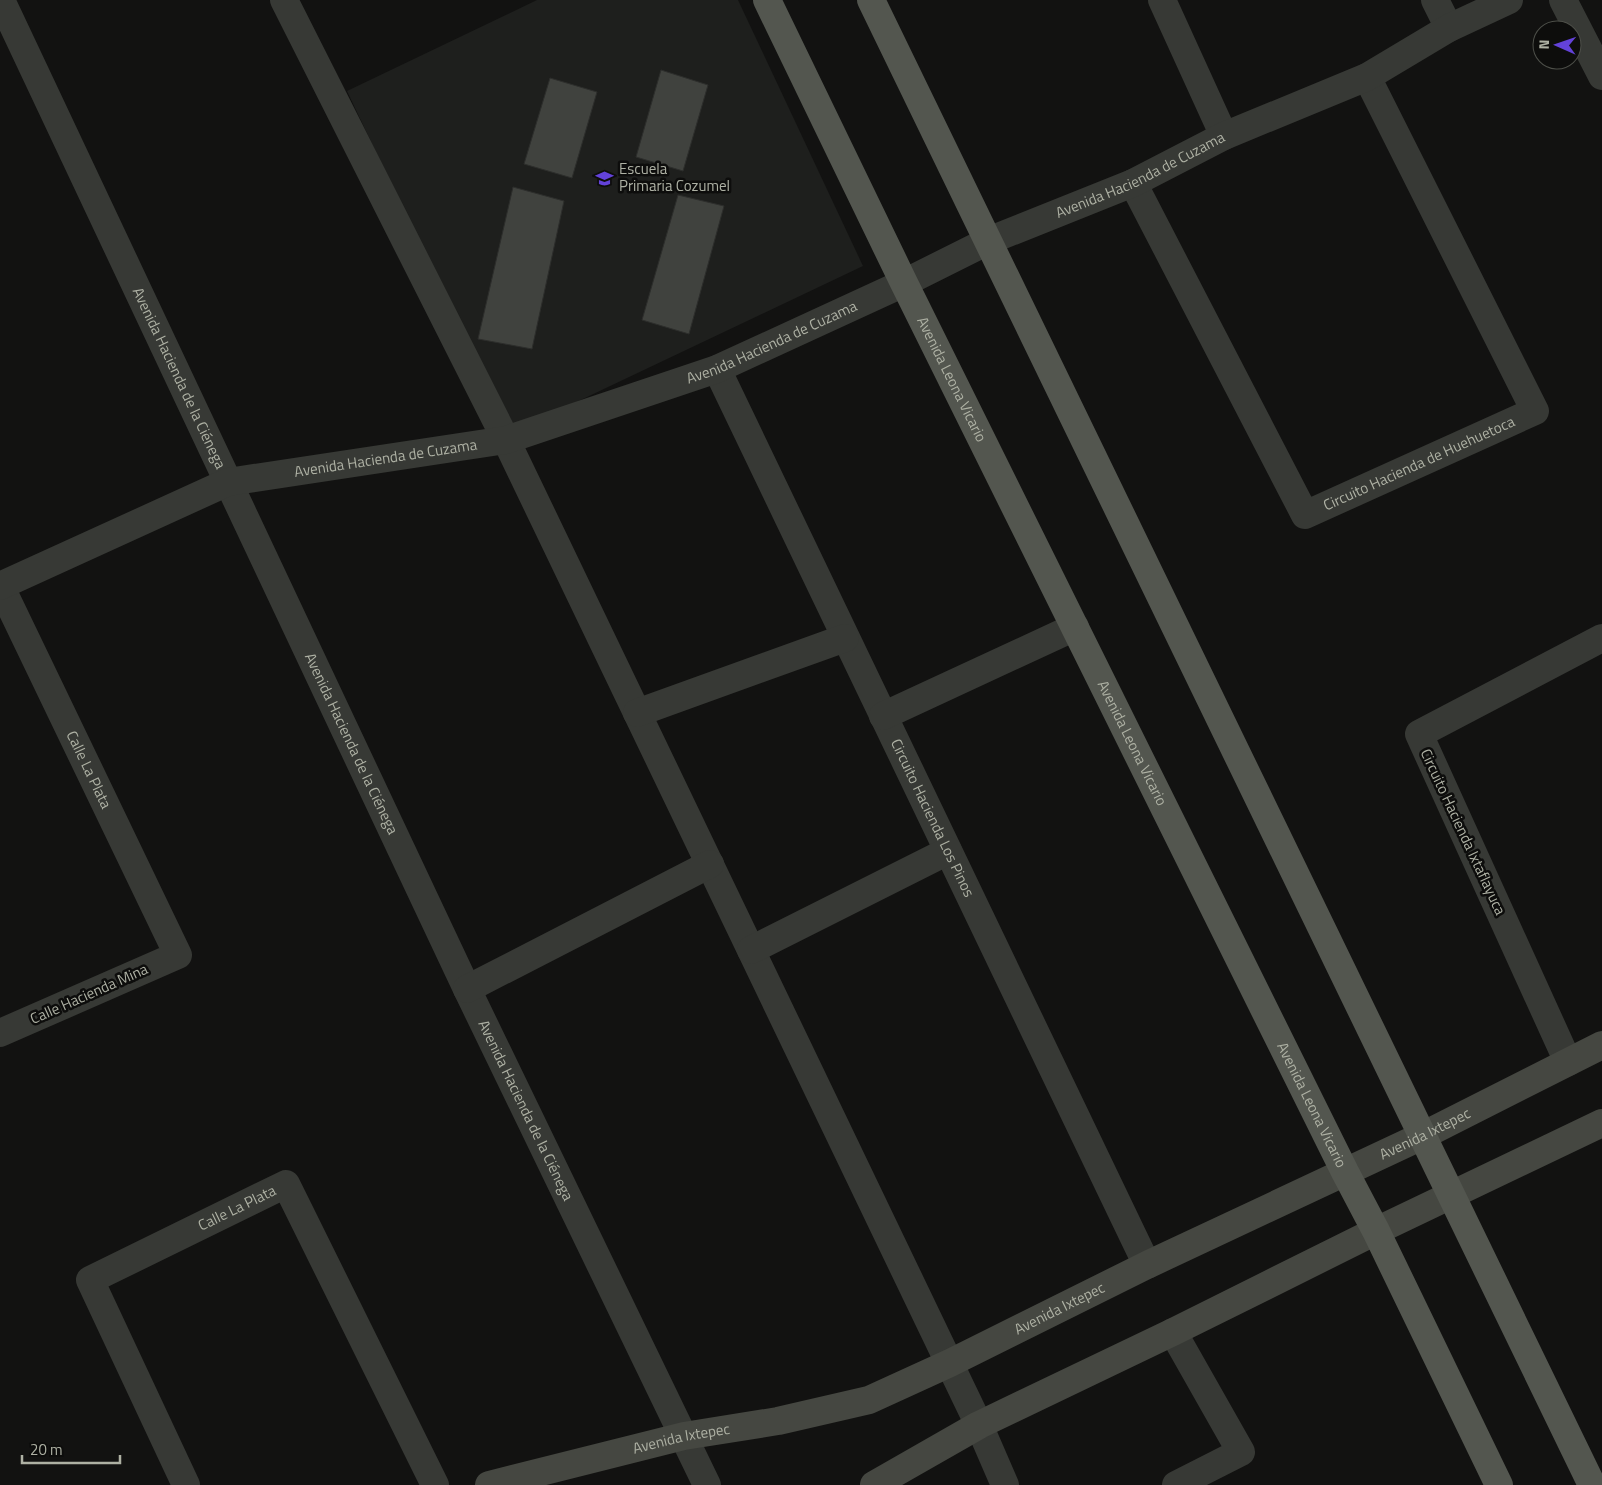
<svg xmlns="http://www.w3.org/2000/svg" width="1602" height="1485" font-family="'Titillium Web',sans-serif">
<rect width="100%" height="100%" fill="#121211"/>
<path fill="#1e1f1d" d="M537 0H738L863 266 509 434 347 91Z"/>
<g fill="#40423e" stroke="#2d2e2c">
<path d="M661 70 708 85 683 171 636 157Z"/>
<path d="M550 78 597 92 572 178 524 164Z"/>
<path d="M513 187 564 201 532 349 478 339Z"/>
<path d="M678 195 724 206 689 334 642 320Z"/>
</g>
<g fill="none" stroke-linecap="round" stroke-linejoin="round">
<g stroke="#373935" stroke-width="28">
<path id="s1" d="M1 0 467 989 707 1485"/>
<path d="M284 0 506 440 979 1425 1005 1485"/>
<path d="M1162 0 1224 136"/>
<path d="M1435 0 1449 28"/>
<path d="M1563 0 1602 76"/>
<path id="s2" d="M1133 183 1305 515 1535 411 1367 77"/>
<path id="s3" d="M717 369 1147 1265"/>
<path id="s4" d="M0 585 178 955 0 1033"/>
<path id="s5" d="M0 586 228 482 506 440 717 369 904 283 988 241 1133 183 1224 136 1367 77 1449 28 1509 0"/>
<path d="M637 713 845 638"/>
<path d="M883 716 1075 627"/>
<path d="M751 950 948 851"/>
<path d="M467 989 710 864"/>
<path d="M1568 1062 1419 734 1602 638"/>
<path d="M1173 1332 1241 1452 1176 1485"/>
<path id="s6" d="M186 1485 90 1280 286 1184 435 1485"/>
</g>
<g stroke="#454741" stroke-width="28">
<path id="s7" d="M489 1485 684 1436 778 1421 869 1400 950 1363 1147 1265 1422 1136 1602 1045"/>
<path d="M874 1485 979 1425 1173 1332 1376 1231 1602 1123"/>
</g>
<g stroke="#53564f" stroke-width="28">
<path id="s8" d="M767 0 904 283 1345 1172 1376 1231 1499 1485"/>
<path d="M871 0 1592 1485"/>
</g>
</g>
<defs>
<symbol id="school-bare" viewBox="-9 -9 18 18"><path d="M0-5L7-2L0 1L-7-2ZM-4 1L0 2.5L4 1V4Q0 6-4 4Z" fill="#6342d9" stroke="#0d0d0c" stroke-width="2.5" paint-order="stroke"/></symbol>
</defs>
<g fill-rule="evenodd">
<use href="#school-bare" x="592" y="166" width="25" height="25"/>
</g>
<g text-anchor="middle" stroke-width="5" stroke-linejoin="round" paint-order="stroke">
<g font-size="15" fill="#aeb1a4" stroke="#0d0d0c" text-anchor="start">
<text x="619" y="174">Escuela<tspan x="619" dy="17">Primaria Cozumel</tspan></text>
</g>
<g font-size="15" fill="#aeb1a4" stroke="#0d0d0c">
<text dy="5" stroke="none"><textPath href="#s5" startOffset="1220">Avenida Hacienda de Cuzama</textPath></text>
<text dy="5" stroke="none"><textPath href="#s5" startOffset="815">Avenida Hacienda de Cuzama</textPath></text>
<text dy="5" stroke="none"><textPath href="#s1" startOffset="418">Avenida Hacienda de la Ciénega</textPath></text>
<text dy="5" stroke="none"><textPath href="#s8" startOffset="422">Avenida Leona Vicario</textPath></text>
<text dy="5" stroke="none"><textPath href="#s5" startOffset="410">Avenida Hacienda de Cuzama</textPath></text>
<text dy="5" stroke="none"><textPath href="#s2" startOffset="499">Circuito Hacienda de Huehuetoca</textPath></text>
<text dy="5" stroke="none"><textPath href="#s8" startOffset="828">Avenida Leona Vicario</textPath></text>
<text dy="5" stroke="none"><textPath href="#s1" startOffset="822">Avenida Hacienda de la Ciénega</textPath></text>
<text dy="5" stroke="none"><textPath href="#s4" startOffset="205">Calle La Plata</textPath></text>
<text dy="5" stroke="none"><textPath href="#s3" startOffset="498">Circuito Hacienda Los Pinos</textPath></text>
<text transform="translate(1463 832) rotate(65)" y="5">Circuito Hacienda Ixtaflayuca</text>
<text transform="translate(89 994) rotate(-24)" y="5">Calle Hacienda Mina</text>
<text dy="5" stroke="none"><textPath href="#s8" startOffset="1232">Avenida Leona Vicario</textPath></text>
<text dy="5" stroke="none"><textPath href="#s1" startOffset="1228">Avenida Hacienda de la Ciénega</textPath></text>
<text dy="5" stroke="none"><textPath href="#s7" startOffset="1006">Avenida Ixtepec</textPath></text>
<text dy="5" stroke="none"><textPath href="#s6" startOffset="390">Calle La Plata</textPath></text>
<text dy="5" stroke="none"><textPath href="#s7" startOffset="601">Avenida Ixtepec</textPath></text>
<text dy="5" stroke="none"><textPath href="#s7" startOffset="198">Avenida Ixtepec</textPath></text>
</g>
</g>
<g transform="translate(1557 45) rotate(272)"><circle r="24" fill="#0d0d0c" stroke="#4d4f49"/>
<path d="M0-4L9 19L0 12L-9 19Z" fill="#6342d9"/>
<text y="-8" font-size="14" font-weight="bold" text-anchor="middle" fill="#aeb1a4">N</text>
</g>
<path d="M22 1455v8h98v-8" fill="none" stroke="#aeb1a4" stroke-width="2.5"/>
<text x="30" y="1455" font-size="15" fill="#aeb1a4" stroke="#0d0d0c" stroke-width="4" paint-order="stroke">20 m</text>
</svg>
